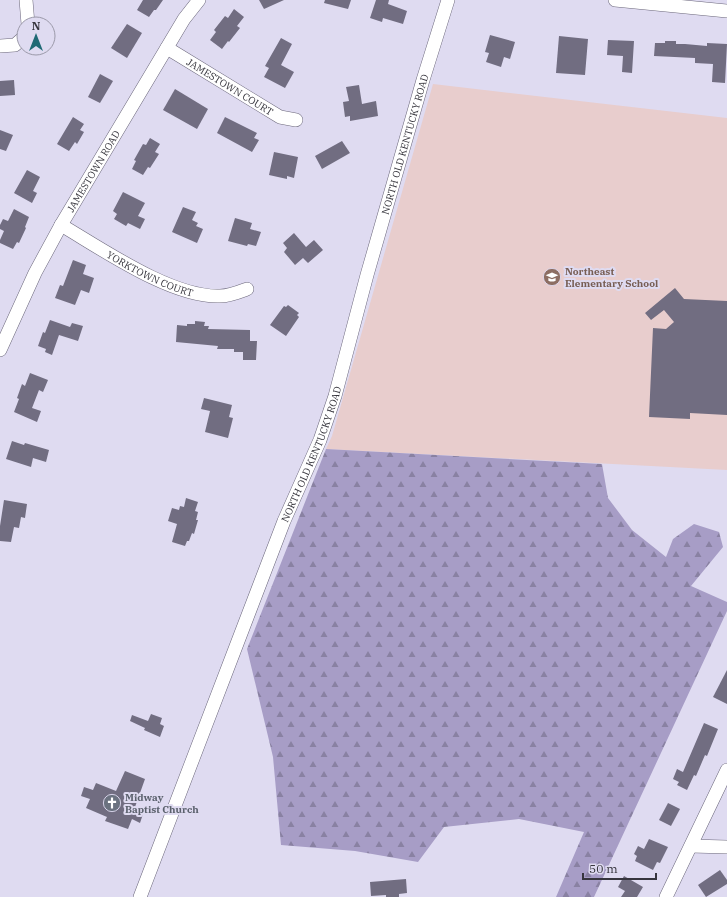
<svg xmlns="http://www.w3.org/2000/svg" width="727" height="897" font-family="'IBM Plex Serif',serif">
<defs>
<pattern id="forest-firs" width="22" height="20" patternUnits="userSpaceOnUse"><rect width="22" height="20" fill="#a79dc6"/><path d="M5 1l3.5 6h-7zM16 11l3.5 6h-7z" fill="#8981a2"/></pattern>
</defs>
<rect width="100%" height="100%" fill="#dfdbf1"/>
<path fill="#e8cdcd" d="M433 84 727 118V470L326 449 332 436Z"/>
<path fill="url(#forest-firs)" d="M326 449 602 464 608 498 632 530 666 557 673 539 694 524 719 532 723 547 691 586 727 602V611L594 897H556L584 832 519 819 444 827 418 862 355 851 281 845 273 757 247 649Z"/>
<g fill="#716d81">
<path d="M143 0H163L156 10H154L149 17 137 10Z"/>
<path d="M259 0H284L264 9Z"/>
<path d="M325 0H351L348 9 324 3Z"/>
<path d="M376 0H389L388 4 407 11 403 24 383 18 382 22 370 18Z"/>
<path d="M234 9 244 17 237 26 240 28 229 42 228 41 222 49 210 40 216 32 214 30 225 16 228 18Z"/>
<path d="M127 24 142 33 127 58 111 48Z"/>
<path d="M490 35 515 42 510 59 504 57 501 67 486 62 489 53 485 52Z"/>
<path d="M559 36 588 39 585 75 556 73Z"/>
<path d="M281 38 292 44 281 65 294 72 285 88 264 77 269 68 265 66Z"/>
<path d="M608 40 634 41 632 73 622 72 623 56 607 55Z"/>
<path d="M665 41H676V44H685L707 46V43L727 44 725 83 712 82 713 64 695 63V58L654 56 655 43H665Z"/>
<path d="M100 74 113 81 100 103 88 97Z"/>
<path d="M14 80 15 95 0 96V81Z"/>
<path d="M359 85 362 104 376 101 378 116 350 121V116L345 117 343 102 349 101 346 87Z"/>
<path d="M175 89 208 109 197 129 163 110Z"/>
<path d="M73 117 84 124 80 130 84 132 77 144 75 142 69 151 57 144Z"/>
<path d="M225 117 257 133 254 138 259 140 252 152 217 133Z"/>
<path d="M0 130 13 135 6 151 0 149Z"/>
<path d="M150 138 160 144 155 152 159 154 150 168 148 167 143 175 132 169 136 161 134 160 143 144 146 145Z"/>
<path d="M342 141 350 153 322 169 315 156Z"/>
<path d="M274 152 298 157 294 178 287 176V179L269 175Z"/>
<path d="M27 170 40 177 33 191 37 193 32 203 14 193Z"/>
<path d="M123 192 145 203 138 216 145 219 140 229 128 223 126 226 114 219 117 214 113 211Z"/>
<path d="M183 207 196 212 192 220 198 223 196 226 203 229 197 243 172 232Z"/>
<path d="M14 209 29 217 25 227 26 228 19 243 17 242 13 249 0 243V240L4 231 0 229V225L3 219 8 221Z"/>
<path d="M235 218 252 223 250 229 261 232 256 246 248 244 247 246 228 241Z"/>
<path d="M294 233 306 247 314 240 323 250 308 263 303 258 295 265 284 252 287 248 283 243Z"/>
<path d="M73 260 86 265 83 274 94 278 89 293 81 290 75 305 55 298 60 285 63 286Z"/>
<path d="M675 288 684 299 727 301V415L690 413V419L649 417 653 328 666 329 674 322 664 310 651 320 645 313Z"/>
<path d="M288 305 299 313 297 315 299 317 286 336 270 325 284 306 286 307Z"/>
<path d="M50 320 70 327 72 323 83 326 78 341 59 335 52 355 45 352 46 349 38 346 43 332 45 333Z"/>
<path d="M195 321 205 322 204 326H209L208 329 250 330V341H257L256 360H243V352H234V349H217L218 346 176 342 177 325 187 326V324H195Z"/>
<path d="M30 373 48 380 43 392 39 390 32 408 41 411 37 422 14 412 19 399 17 398 22 384 25 386Z"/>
<path d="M204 398 232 405 229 417 233 418 228 438 205 432 210 411 201 409Z"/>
<path d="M12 441 24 445 25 443 49 450 46 462 33 458 31 467 6 459Z"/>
<path d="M186 498 198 502 195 511 198 512 196 520H198L194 534 192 533 189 541H187L185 546 172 542 177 524 168 521 172 508 179 510 180 506 184 507Z"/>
<path d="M4 500 27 504 25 518 21 517 19 528 14 527 11 542 0 541V526Z"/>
<path d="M727 670V704L713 697Z"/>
<path d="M151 714 162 718 160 724 164 726 160 737 144 730 145 728 130 721 132 715 148 721Z"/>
<path d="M704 723 718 729 707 756 705 755 696 776 694 775 687 790 677 785 679 782 673 779 677 769 683 772Z"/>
<path d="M125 771 145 779 135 807 144 811 140 823 132 819 128 829 105 821 107 817 86 808 90 799 81 796 84 787 93 790 96 783 116 791Z"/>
<path d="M668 803 680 809 671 826 659 820Z"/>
<path d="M649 839 668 847 660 863 657 862 653 870 635 861 637 856 634 854 638 846 644 849Z"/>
<path d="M720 870 727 880V884L706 897 698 885Z"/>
<path d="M624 876 643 887 637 897H621L625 891 618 887Z"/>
<path d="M406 879 407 893 399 894V897H386V895L371 896 370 882Z"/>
</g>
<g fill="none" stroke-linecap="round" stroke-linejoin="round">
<defs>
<g id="minor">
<path d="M26 0 28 24"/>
<path d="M615 0 727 11"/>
<path d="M0 46 15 45 24 37"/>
<path id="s1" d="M167 48 280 117 296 120"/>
<path id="s2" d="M61 225C102 249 172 298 220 296 229 296 239 292 247 289"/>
<path id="s3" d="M0 350 35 273 61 225 184 19 199 0"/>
<path d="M691 846 727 847"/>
<path id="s4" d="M140 897 284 521 320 440 335 396 367 275 423 80 448 0"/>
<path d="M666 897 727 770"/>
</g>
</defs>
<use href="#minor" stroke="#6b677b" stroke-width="14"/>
<use href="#minor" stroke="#fff" stroke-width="13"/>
</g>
<defs>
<symbol id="school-disc" viewBox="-11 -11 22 22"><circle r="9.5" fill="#8d6e63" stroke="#dfdbf1"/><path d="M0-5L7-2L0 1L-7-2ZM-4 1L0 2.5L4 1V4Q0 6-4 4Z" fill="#fff"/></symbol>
<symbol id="church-disc" viewBox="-11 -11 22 22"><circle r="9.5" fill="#6b7280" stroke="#dfdbf1"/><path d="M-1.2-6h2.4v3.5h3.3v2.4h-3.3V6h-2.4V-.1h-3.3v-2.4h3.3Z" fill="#fff"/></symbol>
</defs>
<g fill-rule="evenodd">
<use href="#school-disc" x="542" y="267" width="20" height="20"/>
<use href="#church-disc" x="102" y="793" width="20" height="20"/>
</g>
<g text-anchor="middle" stroke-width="4" stroke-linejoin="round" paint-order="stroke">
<g font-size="10" fill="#36353d" stroke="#dfdbf1">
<text dy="4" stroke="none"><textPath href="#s1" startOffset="74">JAMESTOWN COURT</textPath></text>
<text dy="4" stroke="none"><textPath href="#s4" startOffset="799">NORTH OLD KENTUCKY ROAD</textPath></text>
<text dy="4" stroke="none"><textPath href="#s3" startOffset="202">JAMESTOWN ROAD</textPath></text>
<text dy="4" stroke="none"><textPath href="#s2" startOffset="102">YORKTOWN COURT</textPath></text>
<text dy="4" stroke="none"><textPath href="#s4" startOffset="475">NORTH OLD KENTUCKY ROAD</textPath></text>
</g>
<g font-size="10" font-weight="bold" fill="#785e54" stroke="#dfdbf1" text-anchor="start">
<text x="565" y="275">Northeast<tspan x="565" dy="12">Elementary School</tspan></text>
</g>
<g font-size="10" font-weight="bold" fill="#5b616d" stroke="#dfdbf1" text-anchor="start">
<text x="125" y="801">Midway<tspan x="125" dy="12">Baptist Church</tspan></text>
</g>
</g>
<g transform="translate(36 36)"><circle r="19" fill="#dfdbf1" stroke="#9b99a9"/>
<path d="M0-3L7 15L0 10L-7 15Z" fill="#206a75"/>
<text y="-6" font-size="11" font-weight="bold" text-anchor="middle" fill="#36353d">N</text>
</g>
<path d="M583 873v6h73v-6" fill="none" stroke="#36353d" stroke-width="2"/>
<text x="589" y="873" font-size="12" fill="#36353d" stroke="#dfdbf1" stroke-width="3" paint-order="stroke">50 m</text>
</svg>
